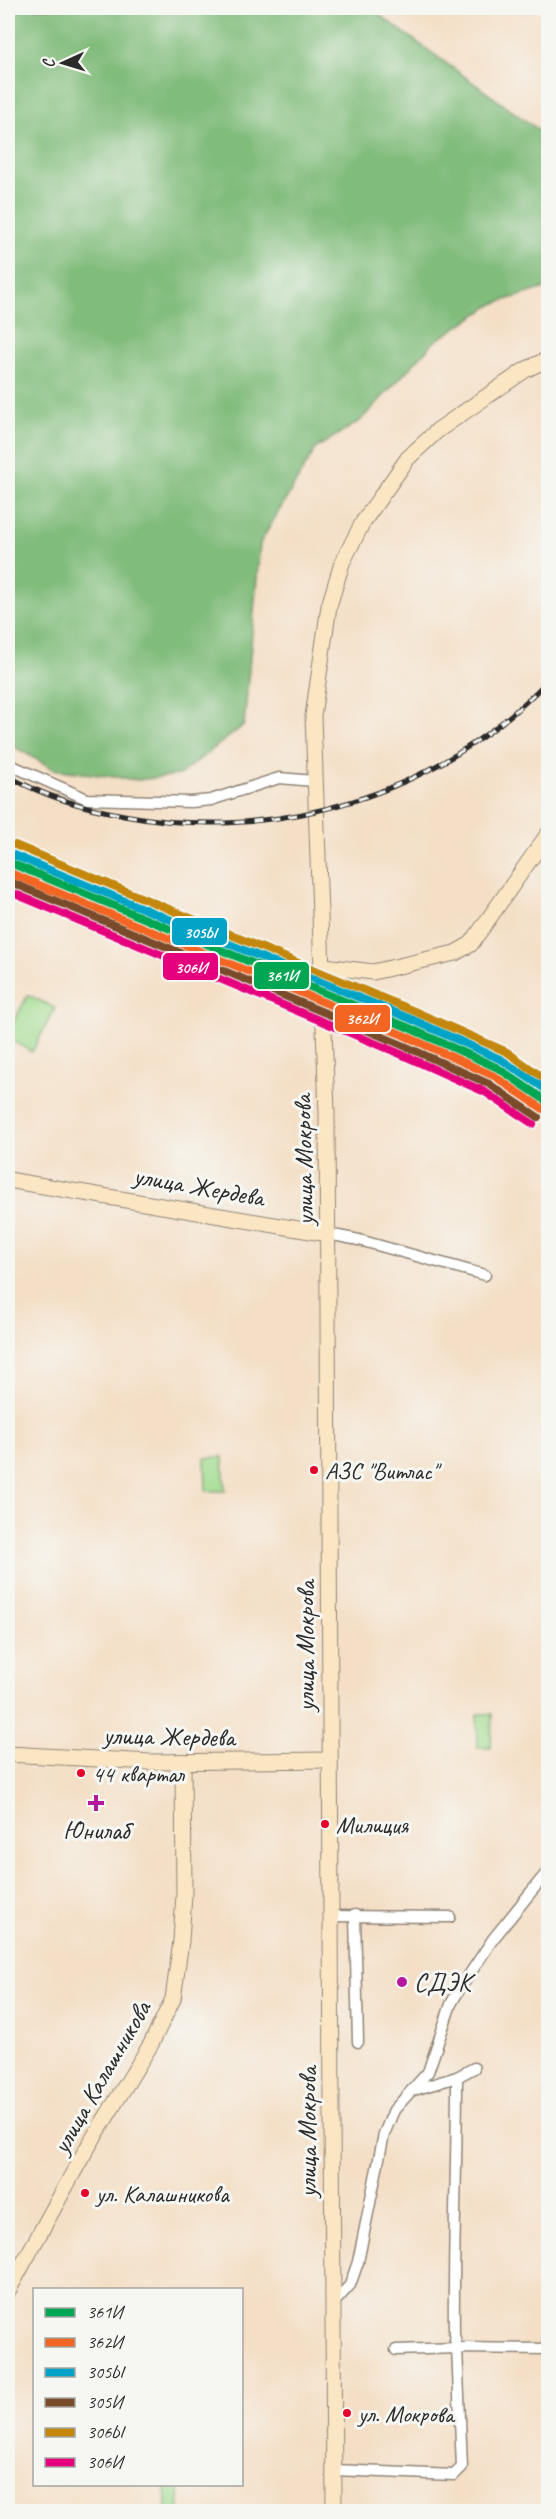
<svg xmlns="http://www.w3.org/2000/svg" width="556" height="2519" font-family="Caveat,sans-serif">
<rect width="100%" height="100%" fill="#f6f6f2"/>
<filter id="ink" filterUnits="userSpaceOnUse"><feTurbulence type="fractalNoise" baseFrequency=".0167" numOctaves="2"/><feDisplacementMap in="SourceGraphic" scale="12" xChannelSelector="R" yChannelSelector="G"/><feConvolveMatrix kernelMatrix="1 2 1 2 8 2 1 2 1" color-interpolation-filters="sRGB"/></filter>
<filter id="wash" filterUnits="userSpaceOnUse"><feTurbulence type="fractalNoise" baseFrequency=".008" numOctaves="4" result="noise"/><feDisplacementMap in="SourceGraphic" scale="24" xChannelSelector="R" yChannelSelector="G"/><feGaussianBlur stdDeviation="1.35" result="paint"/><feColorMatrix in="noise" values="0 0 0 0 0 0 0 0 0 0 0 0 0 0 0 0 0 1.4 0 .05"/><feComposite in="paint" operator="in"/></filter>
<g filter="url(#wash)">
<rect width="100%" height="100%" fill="#f4dfc6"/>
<g fill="#a1dc8f" stroke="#66845d" stroke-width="1.5">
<path d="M28 995 55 1008 32 1052 8 1038V1032Z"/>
<path d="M223 1457 225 1491H206L205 1458Z"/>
<path d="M477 1714H492L491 1748H478Z"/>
<path d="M166 2485H179L180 2511H166Z"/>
</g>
<path fill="#80bc7a" stroke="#567452" stroke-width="1.5" d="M8 8H370L548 137V287L493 304 435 341 360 421 316 448 260 543 244 725 179 775 138 780 53 769 8 743Z"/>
</g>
<g filter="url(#ink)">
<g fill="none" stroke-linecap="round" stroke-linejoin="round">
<defs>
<g id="street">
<path d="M8 764 87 799 191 802 211 800 279 778 314 781"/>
<path d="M328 1234 359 1240 485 1275"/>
<path d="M355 1915 358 2042"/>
<path d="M330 1916 450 1917"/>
<path d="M457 2077 474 2068"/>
<path d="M332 2305 350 2285 358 2262 384 2134 394 2110 428 2072 451 2004 459 1990 493 1939 548 1871"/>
<path d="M396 2350 457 2348 548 2349"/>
<path d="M334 2470 454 2475 462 2467 457 2348 454 2334C453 2248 457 2163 457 2077L414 2090"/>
</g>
<g id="secondary">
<path d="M324 966 373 972 455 953 471 944 548 834"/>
<path d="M8 1180 328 1234"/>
<path d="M8 1754 150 1762 329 1760"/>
<path d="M8 2291 83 2155 151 2044 173 1999 181 1941 184 1894 183 1763"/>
<path d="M334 2512 327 1113 313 716 329 606 342 563 363 522 408 458 438 430 525 370 548 359"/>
</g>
</defs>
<use href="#street" stroke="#908578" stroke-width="13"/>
<use href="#secondary" stroke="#908578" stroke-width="17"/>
<use href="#street" stroke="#fff" stroke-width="10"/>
<use href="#secondary" stroke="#fbe6c4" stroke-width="15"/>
<defs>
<path id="rail" d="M8 776C43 796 84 808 124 815 276 844 441 794 548 680"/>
</defs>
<use href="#rail" stroke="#2b2b2b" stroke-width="5"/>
<use href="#rail" stroke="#f6f6f2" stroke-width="3" stroke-dasharray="9" stroke-linecap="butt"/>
<defs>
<path id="rail-1" d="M8 862 407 1027 498 1068 548 1102"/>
<path id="rail-2" d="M8 872 403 1035 494 1076 543 1109"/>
<path id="rail-3" d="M11 854 411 1019 502 1060 548 1091"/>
<path id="rail-4" d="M8 881 400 1044 489 1084 538 1117"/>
<path id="rail-5" d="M15 845 414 1011 507 1052 548 1081"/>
<path id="rail-6" d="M8 891 396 1052 485 1092 533 1124"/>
</defs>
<use href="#rail-1" stroke="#f6f6f2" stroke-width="12"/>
<use href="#rail-2" stroke="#f6f6f2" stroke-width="12"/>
<use href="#rail-3" stroke="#f6f6f2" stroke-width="12"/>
<use href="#rail-4" stroke="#f6f6f2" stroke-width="12"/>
<use href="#rail-5" stroke="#f6f6f2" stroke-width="12"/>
<use href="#rail-6" stroke="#f6f6f2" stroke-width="12"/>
<use href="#rail-1" stroke="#00a651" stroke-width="8"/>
<use href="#rail-2" stroke="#f26522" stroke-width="8"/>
<use href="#rail-3" stroke="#02a3c6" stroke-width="8"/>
<use href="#rail-4" stroke="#7a4b2a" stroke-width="8"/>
<use href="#rail-5" stroke="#c4870b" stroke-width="8"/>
<use href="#rail-6" stroke="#e5007d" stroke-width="8"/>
</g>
</g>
<g fill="#e4002b" stroke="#f6f6f2" stroke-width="2">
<circle cx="314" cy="1470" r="5"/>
<circle cx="81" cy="1773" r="5"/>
<circle cx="325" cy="1824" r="5"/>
<circle cx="85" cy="2193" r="5"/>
<circle cx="347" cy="2413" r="5"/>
</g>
<g fill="#b5179e" stroke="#f6f6f2" stroke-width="2">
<path d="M93 1794h6v6h6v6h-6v6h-6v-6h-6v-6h6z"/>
<circle cx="402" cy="1982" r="6"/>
</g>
<g text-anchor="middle" stroke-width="6" stroke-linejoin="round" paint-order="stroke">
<g font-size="24" fill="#2b2b2b" stroke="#f6f6f2" text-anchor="start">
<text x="325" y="1479">АЗС "Витлас"</text>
<text x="92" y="1782">44 квартал</text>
<text x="336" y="1833">Милиция</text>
<text x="96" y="2202">ул. Калашникова</text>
<text x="358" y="2422">ул. Мокрова</text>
</g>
<g font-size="26" fill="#2b2b2b" stroke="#f6f6f2">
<text transform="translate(303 1160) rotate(-91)" y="9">улица Мокрова</text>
<text transform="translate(199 1186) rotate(10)" y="9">улица Жердева</text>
<text transform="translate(305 1646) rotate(-90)" y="9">улица Мокрова</text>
<text transform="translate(169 1736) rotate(1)" y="9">улица Жердева</text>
<text transform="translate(101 2077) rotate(-60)" y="9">улица Калашникова</text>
<text transform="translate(307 2132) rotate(-90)" y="9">улица Мокрова</text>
</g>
<g font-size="26" fill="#2b2b2b" stroke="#f6f6f2">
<text x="96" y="1839">Юнилаб</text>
<text x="414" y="1991" text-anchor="start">СДЭК</text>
</g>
</g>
<g stroke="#f6f6f2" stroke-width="2">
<rect x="171" y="917" width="57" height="29" rx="6" fill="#02a3c6"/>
<rect x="162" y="952" width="57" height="29" rx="6" fill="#e5007d"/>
<rect x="253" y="961" width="57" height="29" rx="6" fill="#00a651"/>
<rect x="334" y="1004" width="57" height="29" rx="6" fill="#f26522"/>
</g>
<g font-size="16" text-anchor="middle" font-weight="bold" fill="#fff">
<text x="200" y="938">305Ы</text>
<text x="191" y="973">306И</text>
<text x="282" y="981">361И</text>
<text x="362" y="1024">362И</text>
</g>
<rect width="556" height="2519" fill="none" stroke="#f6f6f2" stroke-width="30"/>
<rect x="33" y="2288" width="210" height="198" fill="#f6f6f2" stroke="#a5a5a2" stroke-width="1.5"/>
<rect x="45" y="2308" width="30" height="9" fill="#00a651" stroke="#a5a5a2" stroke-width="1.5"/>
<text x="87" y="2318" font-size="18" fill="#2b2b2b">361И</text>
<rect x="45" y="2338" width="30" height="9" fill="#f26522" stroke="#a5a5a2" stroke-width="1.5"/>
<text x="87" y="2348" font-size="18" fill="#2b2b2b">362И</text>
<rect x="45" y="2368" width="30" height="9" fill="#02a3c6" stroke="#a5a5a2" stroke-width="1.5"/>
<text x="87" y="2378" font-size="18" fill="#2b2b2b">305Ы</text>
<rect x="45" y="2398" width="30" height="9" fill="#7a4b2a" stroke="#a5a5a2" stroke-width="1.5"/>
<text x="87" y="2408" font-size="18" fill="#2b2b2b">305И</text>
<rect x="45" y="2428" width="30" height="9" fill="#c4870b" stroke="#a5a5a2" stroke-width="1.5"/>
<text x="87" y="2438" font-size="18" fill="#2b2b2b">306Ы</text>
<rect x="45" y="2458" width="30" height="9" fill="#e5007d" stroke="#a5a5a2" stroke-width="1.5"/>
<text x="87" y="2468" font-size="18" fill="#2b2b2b">306И</text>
<g transform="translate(63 63) rotate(266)" stroke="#f6f6f2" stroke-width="4.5" paint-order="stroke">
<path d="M0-4.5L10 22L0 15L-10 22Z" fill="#2b2b2b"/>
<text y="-9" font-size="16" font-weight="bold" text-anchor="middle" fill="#2b2b2b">С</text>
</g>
</svg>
